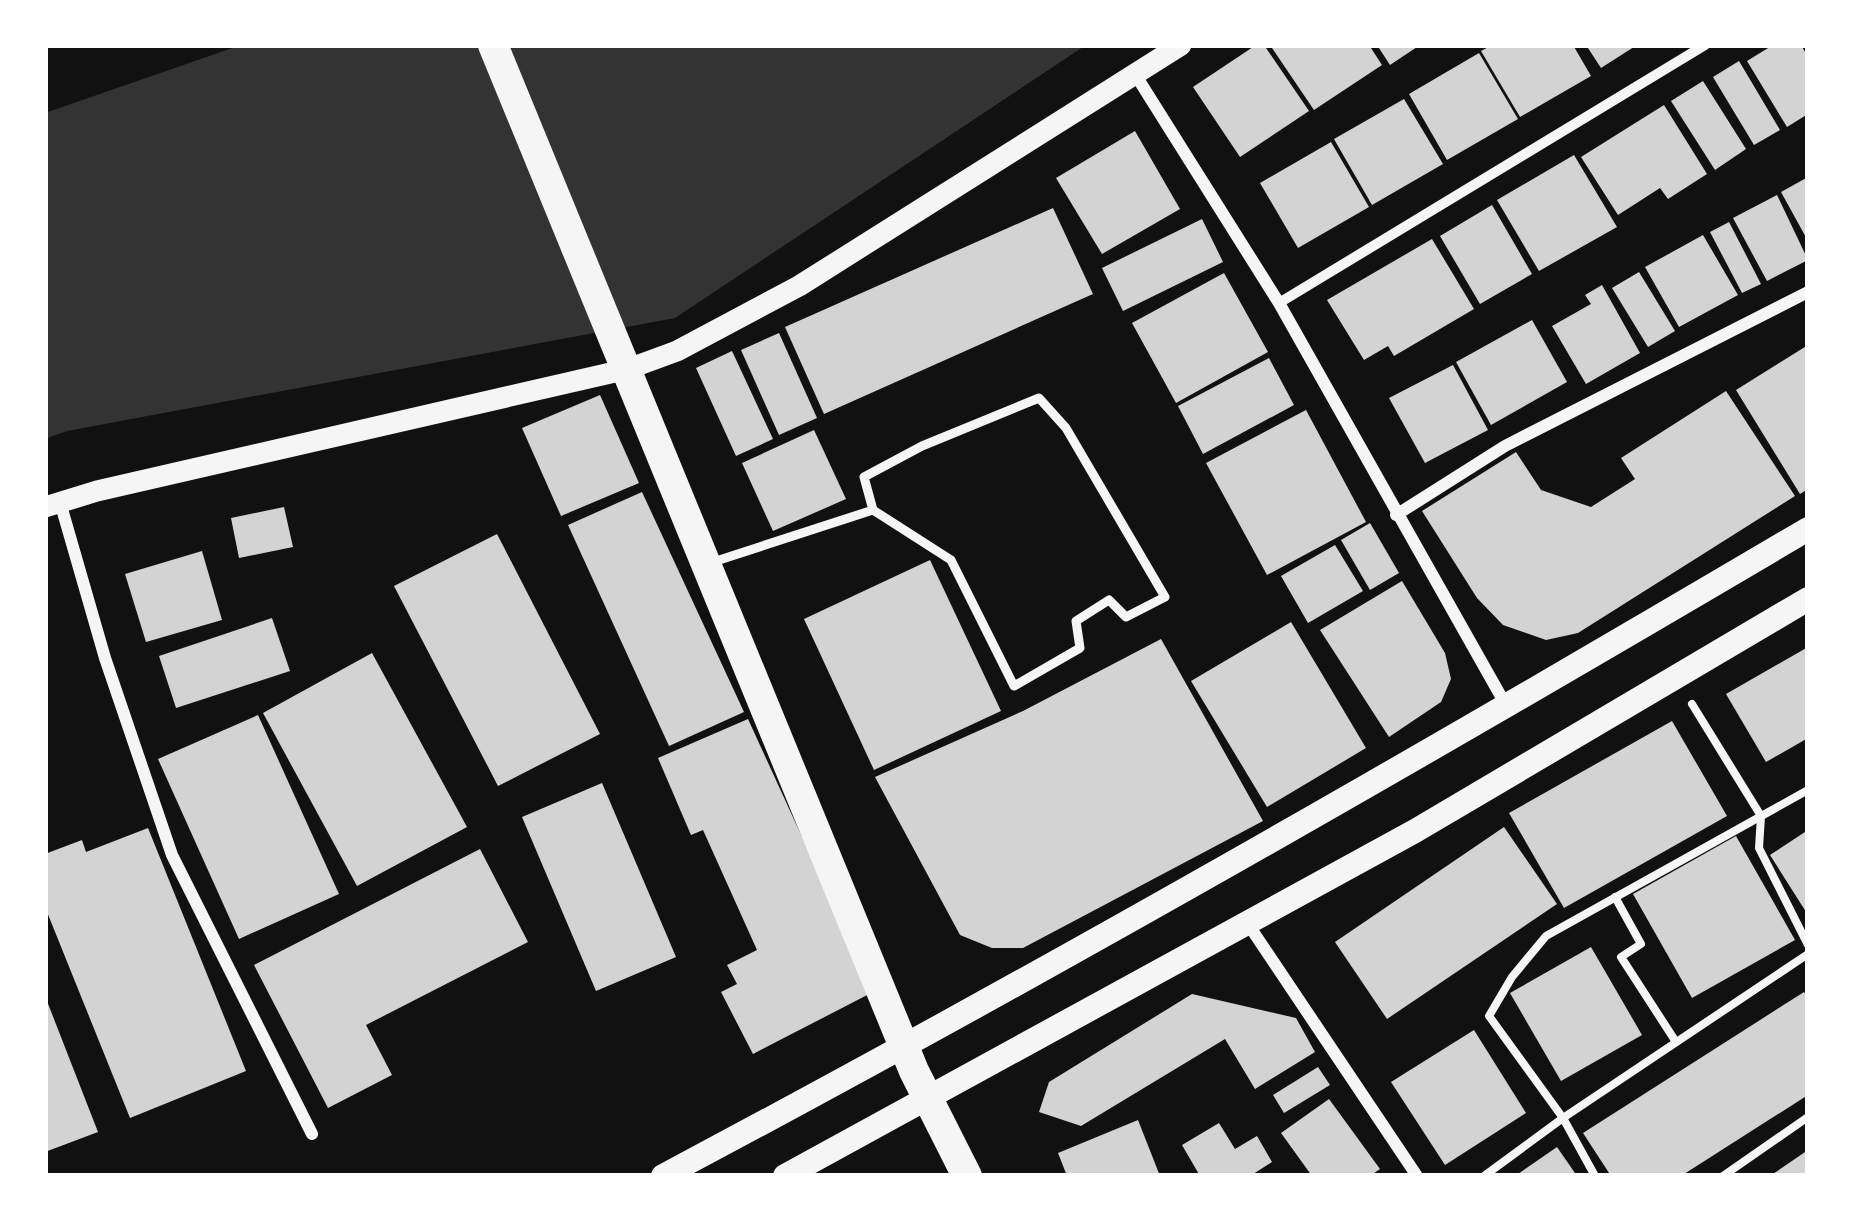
<svg xmlns="http://www.w3.org/2000/svg" width="1853" height="1221" font-family="Jost,sans-serif">
<rect width="100%" height="100%" fill="#111"/>
<path fill="#333" d="M241 45H1086L675 318 67 431 45 439V113Z"/>
<g fill="#d3d3d3">
<path d="M1256 45H1264L1309 111 1240 157 1193 87Z"/>
<path d="M1270 45H1369L1382 65 1314 110Z"/>
<path d="M1377 45H1420L1390 65Z"/>
<path d="M1492 45H1573L1591 76 1520 117 1481 51Z"/>
<path d="M1586 45H1637L1601 68Z"/>
<path d="M1773 45H1801L1808 57V114L1787 127 1747 61Z"/>
<path d="M1479 53 1518 119 1447 160 1409 94Z"/>
<path d="M1739 61 1780 130 1754 145 1713 77Z"/>
<path d="M1703 81 1746 149 1715 170 1671 101Z"/>
<path d="M1404 99 1443 164 1372 205 1334 139Z"/>
<path d="M1664 105 1707 174 1668 199 1660 188 1618 215 1581 157Z"/>
<path d="M1135 131 1180 209 1102 254 1056 178Z"/>
<path d="M1331 142 1369 207 1298 248 1260 183Z"/>
<path d="M1574 155 1617 227 1539 271 1497 200Z"/>
<path d="M1808 177V241L1781 192Z"/>
<path d="M1777 195 1808 260 1767 281 1733 218Z"/>
<path d="M1492 205 1532 274 1480 304 1440 236Z"/>
<path d="M1053 208 1093 294 824 414 785 327Z"/>
<path d="M1202 219 1223 262 1123 311 1102 268Z"/>
<path d="M1729 222 1761 284 1742 293 1710 232Z"/>
<path d="M1703 235 1738 295 1679 327 1645 267Z"/>
<path d="M1432 239 1474 309 1394 356 1388 346 1364 360 1327 300Z"/>
<path d="M1639 272 1675 331 1648 347 1612 288Z"/>
<path d="M1224 273 1268 352 1176 403 1132 323Z"/>
<path d="M1602 285 1640 353 1586 384 1552 326 1591 304 1585 295Z"/>
<path d="M1532 320 1567 382 1491 425 1456 362Z"/>
<path d="M779 333 817 418 779 435 741 350Z"/>
<path d="M1808 345V489L1800 494 1736 390Z"/>
<path d="M732 351 773 439 736 456 696 368Z"/>
<path d="M1269 358 1294 405 1203 454 1178 406Z"/>
<path d="M1453 365 1488 430 1425 463 1389 398Z"/>
<path d="M1726 391 1795 496 1578 633 1546 640 1503 625 1477 598 1422 511 1516 452 1541 490 1591 507 1635 479 1621 458Z"/>
<path d="M600 395 639 483 561 516 522 428Z"/>
<path d="M1306 410 1366 522 1267 575 1206 463Z"/>
<path d="M814 430 846 499 773 531 742 463Z"/>
<path d="M642 492 744 712 669 746 568 525Z"/>
<path d="M284 507 293 547 239 558 231 518Z"/>
<path d="M1370 523 1399 573 1370 590 1341 540Z"/>
<path d="M497 534 600 734 498 786 394 586Z"/>
<path d="M1335 545 1363 591 1308 623 1281 576Z"/>
<path d="M202 551 222 620 146 642 125 574Z"/>
<path d="M930 560 1001 711 874 770 804 619Z"/>
<path d="M1402 581 1445 653 1451 679 1441 702 1389 737 1320 630Z"/>
<path d="M272 618 290 671 176 708 159 656Z"/>
<path d="M1291 622 1366 748 1267 807 1191 681Z"/>
<path d="M1161 639 1263 821 1023 948H992L960 935 875 777 1023 711Z"/>
<path d="M1808 647V738L1766 762 1726 694Z"/>
<path d="M372 653 467 827 357 886 263 713Z"/>
<path d="M258 715 339 894 239 939 158 759Z"/>
<path d="M748 719 873 992 753 1054 721 992 737 984 727 965 757 950 703 830 691 835 658 758Z"/>
<path d="M1672 721 1727 816 1564 908 1509 813Z"/>
<path d="M602 783 676 957 596 991 522 817Z"/>
<path d="M1504 827 1557 904 1387 1019 1335 942Z"/>
<path d="M148 828 246 1071 130 1118 45 907V854L82 840 86 852Z"/>
<path d="M1808 830V915L1770 855Z"/>
<path d="M1736 836 1795 940 1692 998 1633 894Z"/>
<path d="M480 849 528 942 366 1025 392 1075 328 1108 254 965Z"/>
<path d="M1591 947 1642 1035 1561 1081 1510 993Z"/>
<path d="M1804 992 1808 998V1095L1681 1176H1611L1583 1133Z"/>
<path d="M1192 994 1296 1018 1315 1052 1255 1089 1225 1039 1081 1126 1039 1112 1049 1082Z"/>
<path d="M45 996 98 1132 45 1152Z"/>
<path d="M1474 1030 1526 1113 1445 1165 1391 1082Z"/>
<path d="M1318 1067 1330 1085 1284 1113 1273 1095Z"/>
<path d="M1329 1099 1380 1169 1370 1176H1312L1281 1133Z"/>
<path d="M1138 1120 1160 1176H1067L1058 1153Z"/>
<path d="M1219 1123 1235 1149 1257 1136 1272 1162 1250 1176H1200L1182 1145Z"/>
<path d="M1557 1147 1577 1176H1515Z"/>
<path d="M1808 1150V1176H1770Z"/>
</g>
<g fill="none" stroke-linecap="round" stroke-linejoin="round">
<g stroke="#f5f5f5" stroke-width="8">
<path d="M1692 704 1761 816 1759 848 1808 945"/>
<path d="M1615 897 1641 944 1621 957 1676 1042"/>
<path d="M1484 1176 1563 1118 1808 954"/>
<path d="M1595 1176 1563 1118 1489 1016 1512 977 1546 936 1808 790"/>
<path d="M1723 1176 1808 1117"/>
</g>
<path stroke="#f5f5f5" stroke-width="9" d="M710 563 873 510 864 477 922 446 1039 398 1066 428 1165 597 1126 617 1109 600 1076 621 1080 648 1014 686 951 560 873 510"/>
<path stroke="#f5f5f5" stroke-width="10" d="M1279 303 1705 45"/>
<g stroke="#f5f5f5" stroke-width="12">
<path d="M1135 74 1279 303 1507 707"/>
<path d="M60 502 105 658 172 855 312 1134"/>
<path d="M1396 515 1505 446 1808 292"/>
<path d="M1248 924 1417 1176"/>
</g>
<path stroke="#f5f5f5" stroke-width="21" d="M45 507 97 491 628 369 677 351 799 286 1181 45"/>
<g stroke="#f5f5f5" stroke-width="24">
<path d="M663 1176C1051 970 1430 752 1808 529"/>
<path d="M785 1176 1415 831 1808 599"/>
</g>
<path stroke="#f5f5f5" stroke-width="30" d="M493 45 914 1071 967 1176"/>
</g>
<rect width="1853" height="1221" fill="none" stroke="#ffffff" stroke-width="96"/>
</svg>
